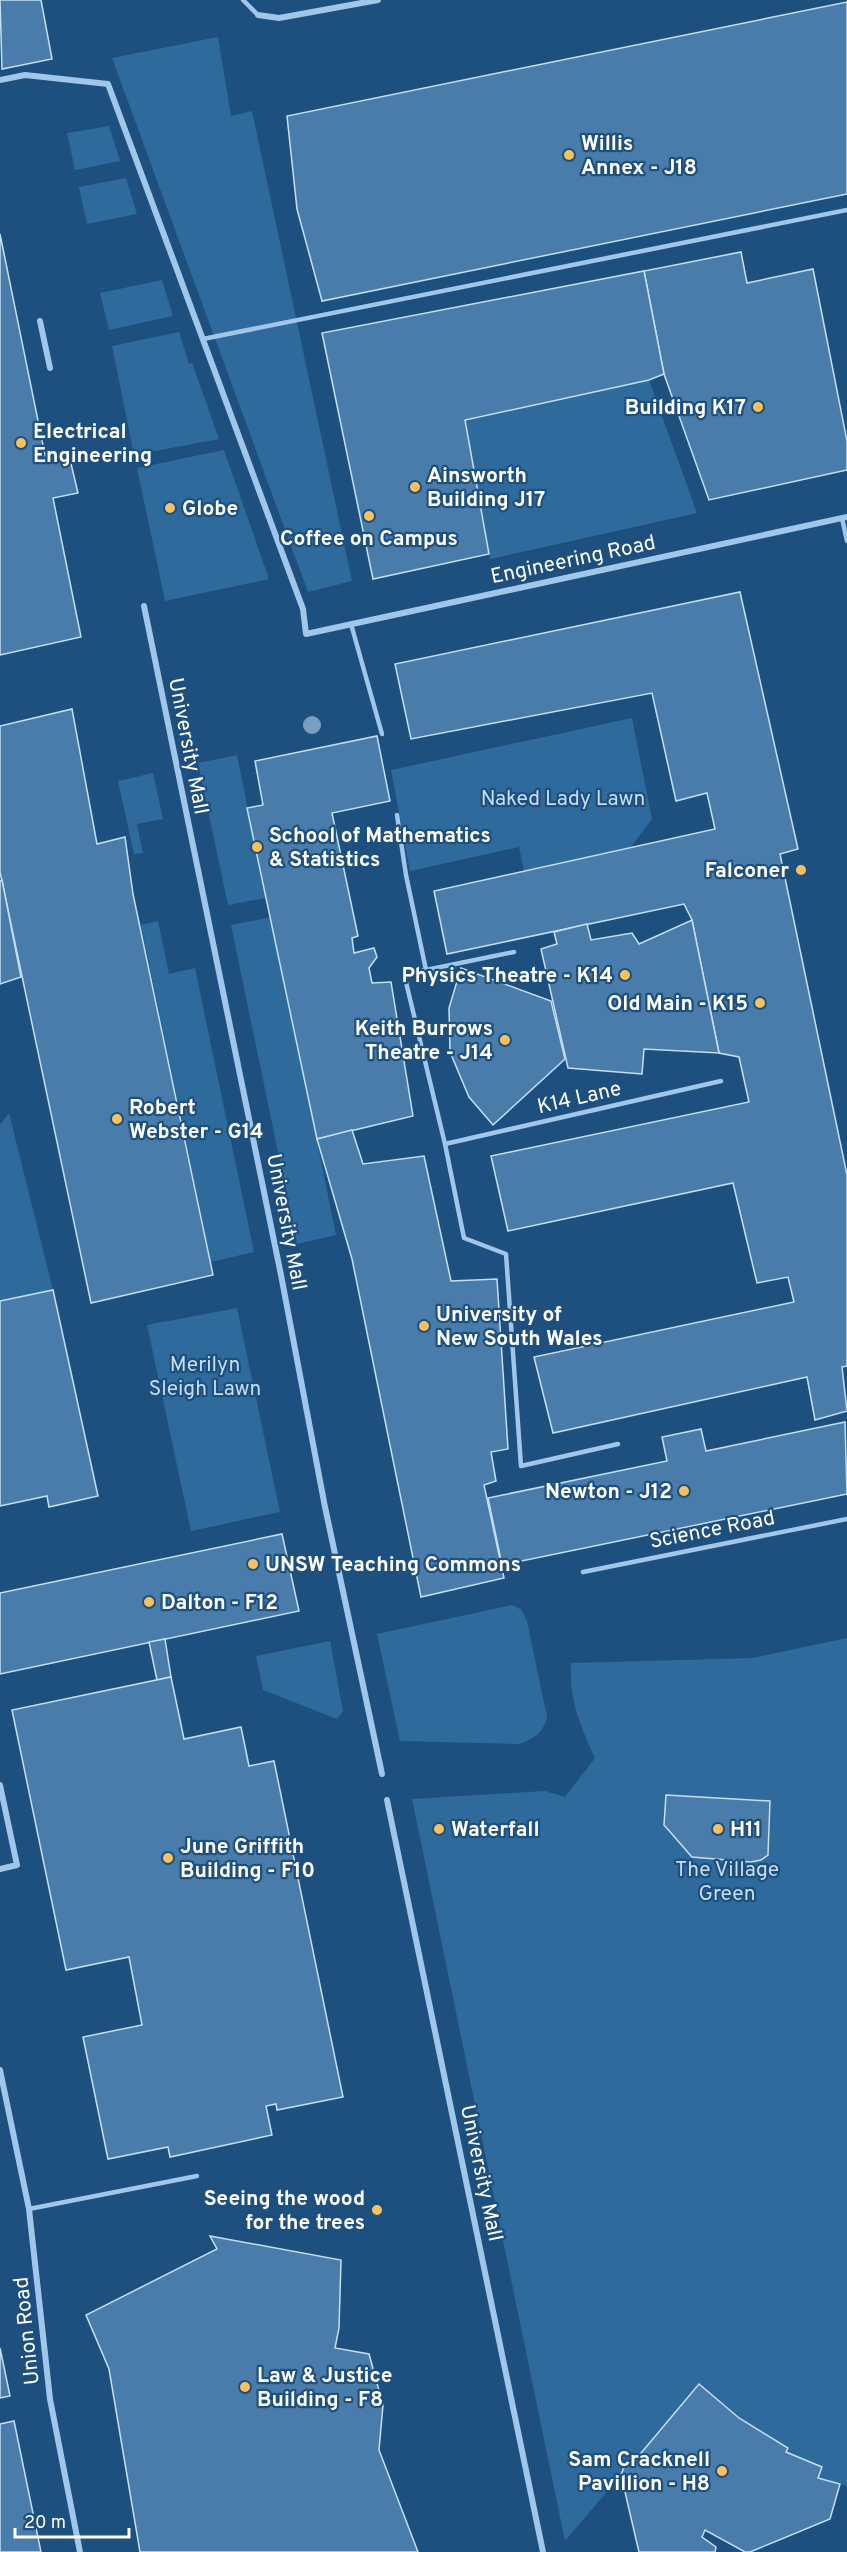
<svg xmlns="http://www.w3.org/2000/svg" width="847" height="2552" font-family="Overpass,sans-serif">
<rect width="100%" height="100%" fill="#1d4f7f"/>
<g fill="#2f6a9d">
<path d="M218 37 231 116 252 111 352 581 308 592 112 58Z"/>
<path d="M109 126 120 161 75 170 67 133Z"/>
<path d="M126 178 137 214 87 224 79 187Z"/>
<path d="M162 280 173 316 109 330 100 293Z"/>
<path d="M179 332 189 364 192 363 219 439 134 455 112 346Z"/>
<path d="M649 380 697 513 490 559 465 420Z"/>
<path d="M224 450 269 579 165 601 137 468Z"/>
<path d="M632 718 652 819 631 847 524 871 519 847 410 871 391 770Z"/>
<path d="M237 755 266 898 228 905 198 763Z"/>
<path d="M153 773 163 819 137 824 143 853 134 854 118 781Z"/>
<path d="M272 917 336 1235 297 1244 231 925Z"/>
<path d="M158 921 169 974 195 968 254 1252 211 1262 141 925Z"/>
<path d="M9 1113 53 1290 0 1301V1125Z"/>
<path d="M237 1308 280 1512 191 1531 147 1325Z"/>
<path d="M512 1605 522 1610 527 1621 547 1717C543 1734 534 1738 519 1744L400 1741 377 1634Z"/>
<path d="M847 1638V2486L818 2478 821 2467 786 2452 788 2447 739 2418 699 2385 631 2465 626 2462 621 2475 565 2541 412 1799 545 1791 565 1797 595 1758C580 1725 569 1700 571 1663L753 1658Z"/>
<path d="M330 1641 343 1711 337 1719 263 1690 256 1656Z"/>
</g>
<g fill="#4a7cab" stroke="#c4dff6" stroke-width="1.5">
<path d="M0 0H41L52 59 2 69Z"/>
<path d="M847 2V194L322 301 297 209 287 116Z"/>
<path d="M0 234 45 455 68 451 78 493 53 498 81 637 0 655Z"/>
<path d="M741 252 747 283 813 269 847 441V470L709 500 664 374 644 271Z"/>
<path d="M644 271 664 374 649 380 465 420 489 554 373 579 322 333Z"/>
<path d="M740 592 798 849 780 854 847 1175V1366L842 1367 847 1411 815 1420 807 1377 553 1433 534 1357 794 1302 788 1277 757 1283 733 1183 508 1231 491 1156 749 1102 739 1057 719 1053 692 920 684 904 447 954 434 891 715 829 707 793 676 801 652 693 411 739 395 664Z"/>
<path d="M72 709 97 844 125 837 133 894 213 1275 91 1303 0 872V726Z"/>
<path d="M377 736 390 801 332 813 358 936 352 938 354 953 374 948 377 957 369 968 372 983 391 982 413 1116 317 1139 247 808 263 805 255 761Z"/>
<path d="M2 880 21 977 0 984V881Z"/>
<path d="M692 920 719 1053 644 1049 642 1074 568 1068 541 949 557 944 554 932 587 924 591 940 632 933 639 944Z"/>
<path d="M461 968 551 1001 565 1059 493 1125 469 1097 450 1052 449 1008Z"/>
<path d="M352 1130 363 1164 424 1156 451 1281 497 1279 508 1449 491 1452 496 1481 484 1485 504 1578 421 1597 352 1259 317 1139Z"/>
<path d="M53 1290 98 1496 49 1507 47 1496 0 1506V1301Z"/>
<path d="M845 1422 847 1494 502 1565 488 1498 667 1461 662 1437 701 1429 706 1451Z"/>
<path d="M282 1534 299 1611 0 1674V1593Z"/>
<path d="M165 1639 171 1677 157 1680 149 1642Z"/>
<path d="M171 1677 184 1739 241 1727 249 1766 274 1761 343 2097 277 2110 276 2104 266 2106 272 2135 170 2157 168 2147 108 2159 83 2037 142 2025 129 1957 66 1970 12 1710Z"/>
<path d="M666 1795 770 1801 768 1855 761 1860 751 1862 692 1857 664 1825Z"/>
<path d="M210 2236 341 2260 339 2328 335 2348 369 2354 383 2405 379 2450 418 2552H140L109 2369 86 2315 217 2249Z"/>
<path d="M0 2348 10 2396 0 2398Z"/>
<path d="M699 2384 739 2418 788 2448 786 2452 822 2467 818 2478 840 2484 830 2519 750 2552H745L705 2530 702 2537 716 2547 715 2552H639L621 2475 626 2462 631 2465Z"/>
<path d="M14 2421 41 2552H0V2424Z"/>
</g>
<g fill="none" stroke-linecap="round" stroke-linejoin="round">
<g stroke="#a0c6e9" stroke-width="4.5">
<path d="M243 0 258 15"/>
<path d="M203 339 847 210"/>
<path d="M842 518 847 541"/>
<path d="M351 624 382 734"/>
<path d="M397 815 406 875 426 970 404 974 445 1144 464 1238 506 1254 521 1466 618 1444"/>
<path d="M426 970 514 952"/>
<path d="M445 1144 721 1081"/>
<path d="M583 1572 847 1519"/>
<path d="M29 2209 197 2176"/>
</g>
<g stroke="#a0c6e9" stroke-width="6">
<path d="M258 15 279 18 378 0"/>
<path d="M0 80 25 75 108 84 303 609 306 634 847 517"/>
<path d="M40 321 50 368"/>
<path d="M144 606 281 1275 325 1507 382 1774"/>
<path d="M0 1785 17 1865 0 1869"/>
<path d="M387 1800 543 2552"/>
<path d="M0 2070 29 2209 50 2399 80 2552"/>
</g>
</g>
<circle fill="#799ec0" cx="312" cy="725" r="9"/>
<g fill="#f8c05e" stroke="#1d4f7f" stroke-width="2">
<circle cx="569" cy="155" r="6"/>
<circle cx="758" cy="407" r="6"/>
<circle cx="21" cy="443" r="6"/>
<circle cx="415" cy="487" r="6"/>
<circle cx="170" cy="508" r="6"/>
<circle cx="369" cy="516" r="6"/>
<circle cx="257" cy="847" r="6"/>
<circle cx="801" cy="870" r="6"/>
<circle cx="625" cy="975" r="6"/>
<circle cx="760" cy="1003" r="6"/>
<circle cx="505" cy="1040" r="6"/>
<circle cx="117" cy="1119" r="6"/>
<circle cx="424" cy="1326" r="6"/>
<circle cx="684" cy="1491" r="6"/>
<circle cx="253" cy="1564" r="6"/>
<circle cx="149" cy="1602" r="6"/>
<circle cx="439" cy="1829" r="6"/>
<circle cx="718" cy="1829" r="6"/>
<circle cx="168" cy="1858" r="6"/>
<circle cx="377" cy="2210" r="6"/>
<circle cx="245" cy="2387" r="6"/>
<circle cx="722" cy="2471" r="6"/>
</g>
<g text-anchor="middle" stroke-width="4.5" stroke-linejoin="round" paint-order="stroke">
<g font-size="21" font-weight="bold" fill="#fff" stroke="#1d4f7f" text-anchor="start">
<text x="581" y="150">Willis<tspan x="581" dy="24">Annex - J18</tspan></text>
<text x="746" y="414" text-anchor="end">Building K17</text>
<text x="33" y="438">Electrical<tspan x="33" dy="24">Engineering</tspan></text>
<text x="427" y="482">Ainsworth<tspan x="427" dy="24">Building J17</tspan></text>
<text x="182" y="515">Globe</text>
<text x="369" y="545" text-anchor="middle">Coffee on Campus</text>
<text x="269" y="842">School of Mathematics<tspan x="269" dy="24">&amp; Statistics</tspan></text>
<text x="789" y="877" text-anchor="end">Falconer</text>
<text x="613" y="982" text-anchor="end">Physics Theatre - K14</text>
<text x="748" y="1010" text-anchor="end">Old Main - K15</text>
<text x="493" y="1035" text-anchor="end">Keith Burrows<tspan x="493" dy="24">Theatre - J14</tspan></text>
<text x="129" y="1114">Robert<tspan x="129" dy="24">Webster - G14</tspan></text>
<text x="436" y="1321">University of<tspan x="436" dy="24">New South Wales</tspan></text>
<text x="672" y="1498" text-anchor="end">Newton - J12</text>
<text x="265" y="1571">UNSW Teaching Commons</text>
<text x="161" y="1609">Dalton - F12</text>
<text x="451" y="1836">Waterfall</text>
<text x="730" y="1836">H11</text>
<text x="180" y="1853">June Griffith<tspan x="180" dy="24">Building - F10</tspan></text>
<text x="365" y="2205" text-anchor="end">Seeing the wood<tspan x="365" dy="24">for the trees</tspan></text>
<text x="257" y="2382">Law &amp; Justice<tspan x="257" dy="24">Building - F8</tspan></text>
<text x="710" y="2466" text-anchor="end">Sam Cracknell<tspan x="710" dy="24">Pavillion - H8</tspan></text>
</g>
<g font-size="21" fill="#fff" stroke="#1d4f7f">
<text transform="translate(573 559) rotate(-12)" y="7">Engineering Road</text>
<text transform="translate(189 746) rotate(79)" y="7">University Mall</text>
<text transform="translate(579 1097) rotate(-13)" y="7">K14 Lane</text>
<text transform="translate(287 1222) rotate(79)" y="7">University Mall</text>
<text transform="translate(712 1529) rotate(-11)" y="7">Science Road</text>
<text transform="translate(482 2173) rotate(78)" y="7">University Mall</text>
<text transform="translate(26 2331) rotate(-96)" y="7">Union Road</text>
</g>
<g font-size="21" fill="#c4dff6" stroke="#1d4f7f">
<text x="563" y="805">Naked Lady Lawn</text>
<text x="205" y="1371">Merilyn<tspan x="205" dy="24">Sleigh Lawn</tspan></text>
<text x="727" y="1876">The Village<tspan x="727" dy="24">Green</tspan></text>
</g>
</g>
<path d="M15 2528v9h114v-9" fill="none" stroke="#ffffff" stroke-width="3"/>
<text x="24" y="2528" font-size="18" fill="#ffffff" stroke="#1d4f7f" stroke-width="4.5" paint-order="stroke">20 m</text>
</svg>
